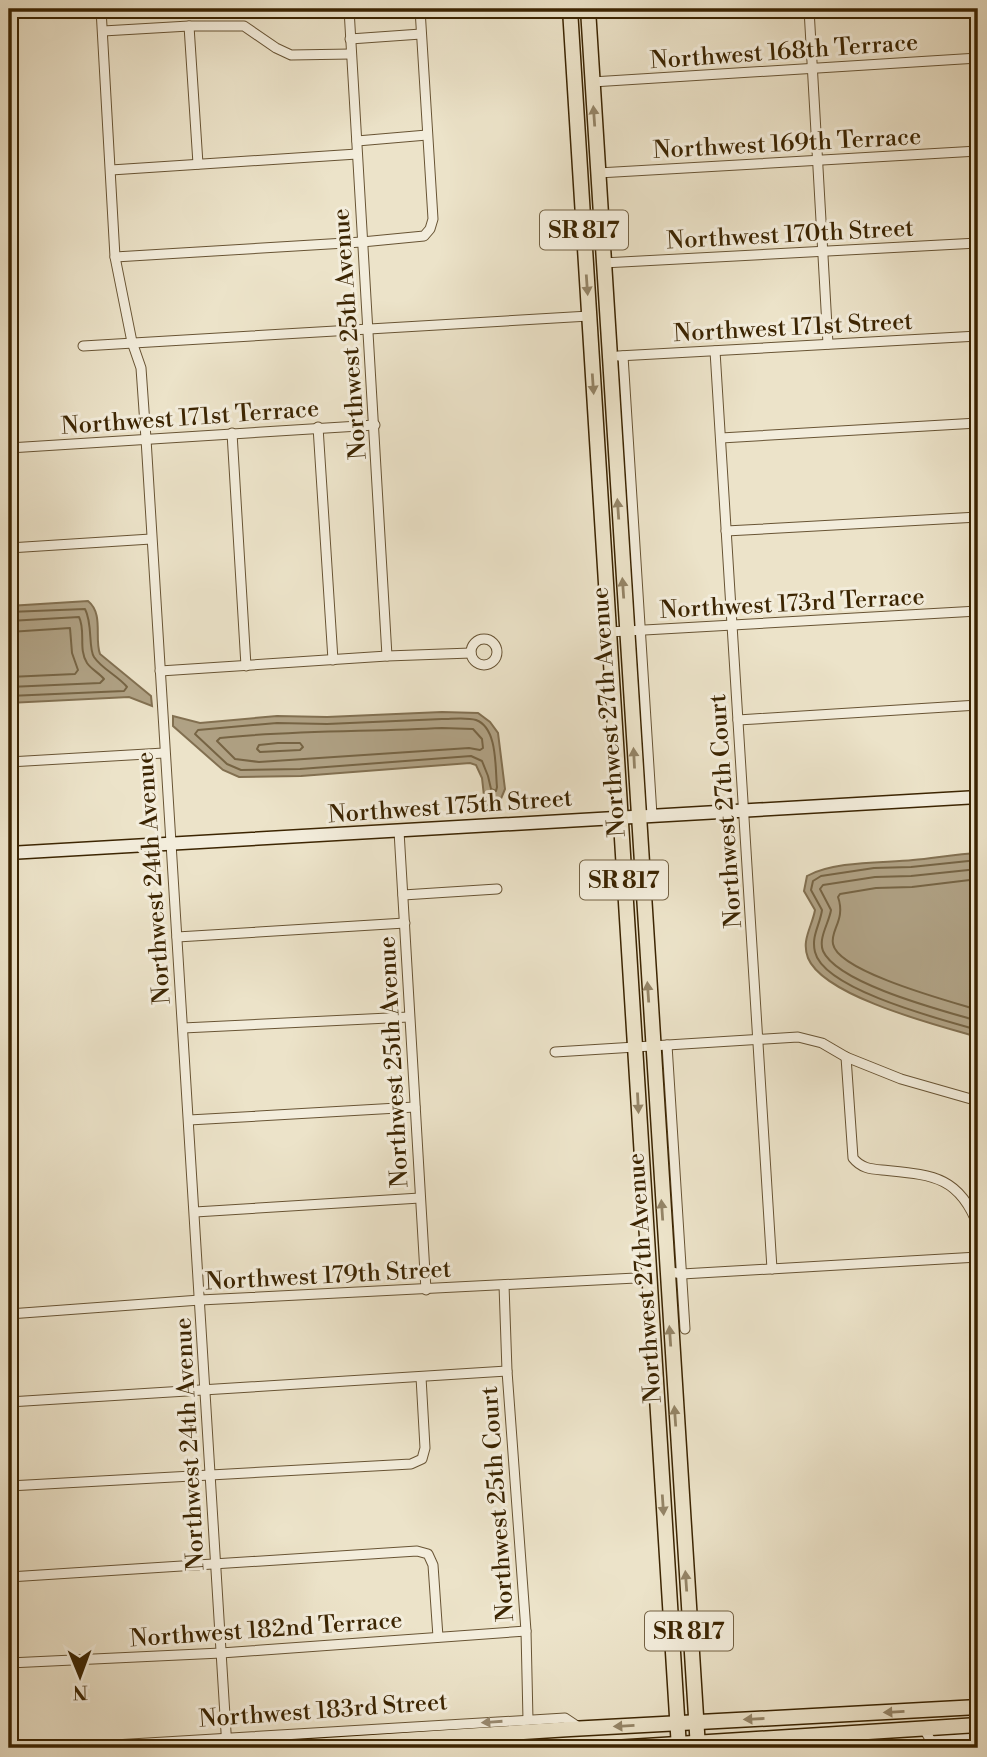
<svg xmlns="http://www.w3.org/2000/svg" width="987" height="1757" font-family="'Libre Bodoni',serif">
<rect width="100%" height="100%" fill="#ece3c9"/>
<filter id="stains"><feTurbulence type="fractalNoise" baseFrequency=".00286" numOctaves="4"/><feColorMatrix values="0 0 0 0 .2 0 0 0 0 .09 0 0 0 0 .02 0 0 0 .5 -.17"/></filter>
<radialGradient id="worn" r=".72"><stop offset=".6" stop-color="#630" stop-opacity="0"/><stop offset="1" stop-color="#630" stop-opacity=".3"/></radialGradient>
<g fill="#b0a285" stroke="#827051" stroke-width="2">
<path d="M88 601C104 614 94 638 100 654L151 696 152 706 129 697 9 703V606Z"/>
<path d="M442 712 478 713 490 722 498 733 505 789 498 806 485 805 482 778 476 765 470 763 301 776 239 777 223 770 173 726V716L200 723 277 716 327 717Z"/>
<path d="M978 853V1037C940 1026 824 997 808 958 801 940 812 927 815 910L804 891 807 876C834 861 882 863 913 860 935 858 956 854 978 853Z"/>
</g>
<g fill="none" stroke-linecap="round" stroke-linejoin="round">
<g stroke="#766444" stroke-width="2">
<path d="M9 612 85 609C93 624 88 648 94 657 102 669 118 676 127 687L124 691 9 696"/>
<path d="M9 621 79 617C86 631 78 649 87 663 91 669 99 673 104 679L100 683 9 687"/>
<path d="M9 632 70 628 72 653 78 670 75 674 9 677"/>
<path d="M442 719C452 719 467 717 476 720 498 728 495 768 497 787L496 791 491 789 488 776 482 761 471 756 300 769 241 770 227 764 195 734 198 730 277 723 327 724Z"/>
<path d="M442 728 473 729 482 739 483 748 480 750 469 748 259 762 235 759 217 741 220 738C294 730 368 732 442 728Z"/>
<path d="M278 743H300L303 747 300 750 260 752 257 749 259 745Z"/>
<path d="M978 860 911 867 874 868 821 876 813 881 811 890 822 910C820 925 811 936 815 952 824 990 943 1020 978 1030"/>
<path d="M978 869 911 876 875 877 823 885 820 889 831 910C829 923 818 938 823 951 838 984 944 1011 978 1021"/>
<path d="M978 879 912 887 876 888 840 894 838 897C846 920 830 930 833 944 838 972 952 1002 978 1010"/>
</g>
<defs>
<g id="street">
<path d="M101 9 115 257 132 342 141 368 146 439 227 1748"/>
<path d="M349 9 387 656"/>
<path d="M809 9 828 344"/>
<path d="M189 26 198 164"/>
<path d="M103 31 189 26H244L276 48 291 55 351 54"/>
<path d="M350 39 421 34"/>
<path d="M592 82 978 58"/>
<path d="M357 141 427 135"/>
<path d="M111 170 357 154"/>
<path d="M598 173 978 151"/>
<path d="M115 257 362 242 424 236 430 229 433 219 420 9"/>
<path d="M603 263 978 243"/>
<path d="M83 346 589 316"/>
<path d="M715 351 772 1269"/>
<path d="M618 356 978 336"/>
<path d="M623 356 652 815"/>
<path d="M318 427 333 660"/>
<path d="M232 433 246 666"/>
<path d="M721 438 978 423"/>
<path d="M9 448 375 425"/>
<path d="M726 531 978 517"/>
<path d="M9 548 151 539"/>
<path d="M609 632 978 611"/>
<circle cx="484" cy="652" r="13"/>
<path d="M160 671 387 656 471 653"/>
<path d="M738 720 978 705"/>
<path d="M9 762 164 753"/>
<path d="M399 831 426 1290"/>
<path d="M403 895 497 889"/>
<path d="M177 937 405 923"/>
<path d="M183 1028 409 1017"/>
<path d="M667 1045 685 1329"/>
<path d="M555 1052 798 1037 822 1043 846 1057 901 1079 978 1101"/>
<path d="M846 1057 853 1158C861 1168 870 1169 882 1170 931 1175 959 1175 978 1226"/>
<path d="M189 1120 415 1107"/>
<path d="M195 1212 420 1198"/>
<path d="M666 1271 682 1274 978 1257"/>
<path d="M504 1285 507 1371 526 1631 528 1720"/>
<path d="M9 1314 200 1300 636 1278 649 1280"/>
<path d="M9 1402 507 1371"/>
<path d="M9 1486 411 1464 422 1459 425 1448 421 1377"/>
<path d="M9 1577 417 1551 428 1554 433 1565 438 1637"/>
<path d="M9 1663 221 1653 526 1631"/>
<path d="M924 1729 931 1741 978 1738"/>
<path d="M64 1748 565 1718 580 1728"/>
</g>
<path id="secondary" d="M9 853 978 797"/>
<g id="primary">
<path d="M570 9 679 1748"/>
<path d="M588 9 698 1748"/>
<path d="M281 1748 570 1729 978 1707"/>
<path d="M614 1748 978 1725"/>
</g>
</defs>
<use href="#street" stroke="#685434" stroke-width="11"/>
<use href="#secondary" stroke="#3c2502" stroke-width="15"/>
<use href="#primary" stroke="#3c2502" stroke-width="17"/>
<use href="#street" stroke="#f3eddc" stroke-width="9"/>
<use href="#secondary" stroke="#f3eddc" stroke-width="12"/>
<use href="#primary" stroke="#ece3c9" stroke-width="14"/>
</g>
<defs><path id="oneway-solid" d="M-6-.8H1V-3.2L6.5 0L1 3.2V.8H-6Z" transform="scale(1.75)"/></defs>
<g fill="#948466">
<use href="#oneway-solid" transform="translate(594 116) rotate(-94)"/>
<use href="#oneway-solid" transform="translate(587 285) rotate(86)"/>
<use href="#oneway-solid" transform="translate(593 384) rotate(86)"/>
<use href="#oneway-solid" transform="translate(618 509) rotate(-94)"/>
<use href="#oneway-solid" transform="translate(623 588) rotate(-94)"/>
<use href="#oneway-solid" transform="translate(634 758) rotate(-93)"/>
<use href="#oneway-solid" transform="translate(648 992) rotate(-94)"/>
<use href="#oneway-solid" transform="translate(638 1103) rotate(87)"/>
<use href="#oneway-solid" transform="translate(662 1210) rotate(-94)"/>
<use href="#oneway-solid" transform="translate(670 1336) rotate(-94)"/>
<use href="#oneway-solid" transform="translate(675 1416) rotate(-94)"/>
<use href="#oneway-solid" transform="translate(663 1505) rotate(86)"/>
<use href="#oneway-solid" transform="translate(686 1581) rotate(-94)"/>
<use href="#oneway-solid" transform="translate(894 1712) rotate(177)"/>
<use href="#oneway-solid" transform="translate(754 1719) rotate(177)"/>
<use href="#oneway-solid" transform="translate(624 1726) rotate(177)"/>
</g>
<use fill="#98896f" href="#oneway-solid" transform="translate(492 1722) rotate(176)"/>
<g text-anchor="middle" stroke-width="6" stroke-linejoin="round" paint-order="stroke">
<g fill="#f3eddc" stroke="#736143" stroke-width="2">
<rect x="540" y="210.5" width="88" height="39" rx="5"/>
<rect x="580" y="860.5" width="88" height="39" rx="5"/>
<rect x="645" y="1611.5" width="88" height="39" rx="5"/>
</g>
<g font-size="23" font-weight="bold" fill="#3c2502">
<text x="584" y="238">SR 817</text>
<text x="624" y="888">SR 817</text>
<text x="689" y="1639">SR 817</text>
</g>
<g font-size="24" fill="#3c2502" stroke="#f3eddc">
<text transform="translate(784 51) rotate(-4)" y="8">Northwest 168th Terrace</text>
<text transform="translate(787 143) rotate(-3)" y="8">Northwest 169th Terrace</text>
<text transform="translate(790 234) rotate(-3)" y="8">Northwest 170th Street</text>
<text transform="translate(793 327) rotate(-3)" y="8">Northwest 171st Street</text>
<text transform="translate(349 334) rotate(-94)" y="8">Northwest 25th Avenue</text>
<text transform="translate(190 417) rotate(-4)" y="8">Northwest 171st Terrace</text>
<text transform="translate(792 603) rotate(-3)" y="8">Northwest 173rd Terrace</text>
<text transform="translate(608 712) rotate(-94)" y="8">Northwest 27th Avenue</text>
<text transform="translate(450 806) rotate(-4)" y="8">Northwest 175th Street</text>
<text transform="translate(725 811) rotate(-94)" y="8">Northwest 27th Court</text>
<text transform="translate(153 878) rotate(-94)" y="8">Northwest 24th Avenue</text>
<text transform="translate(393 1062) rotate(-93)" y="8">Northwest 25th Avenue</text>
<text transform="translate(328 1275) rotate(-3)" y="8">Northwest 179th Street</text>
<text transform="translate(644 1278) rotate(-94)" y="8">Northwest 27th Avenue</text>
<text transform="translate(189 1444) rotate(-93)" y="8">Northwest 24th Avenue</text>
<text transform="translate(497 1504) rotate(-94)" y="8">Northwest 25th Court</text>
<text transform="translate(266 1629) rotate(-4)" y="8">Northwest 182nd Terrace</text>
<text transform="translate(323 1710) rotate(-4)" y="8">Northwest 183rd Street</text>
</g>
</g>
<rect width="987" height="1757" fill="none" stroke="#ece3c9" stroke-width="35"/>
<rect x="10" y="10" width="966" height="1736" fill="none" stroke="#3c2502" stroke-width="3.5"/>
<rect x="18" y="18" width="952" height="1722" fill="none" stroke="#3c2502" stroke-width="2"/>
<g transform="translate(80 1676) rotate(179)" stroke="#f3eddc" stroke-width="5" paint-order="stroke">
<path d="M0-5L12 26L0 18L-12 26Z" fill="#3c2502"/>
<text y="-10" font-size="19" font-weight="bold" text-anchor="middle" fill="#3c2502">N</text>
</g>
<rect width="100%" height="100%" filter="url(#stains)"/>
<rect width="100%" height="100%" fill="url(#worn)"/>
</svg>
